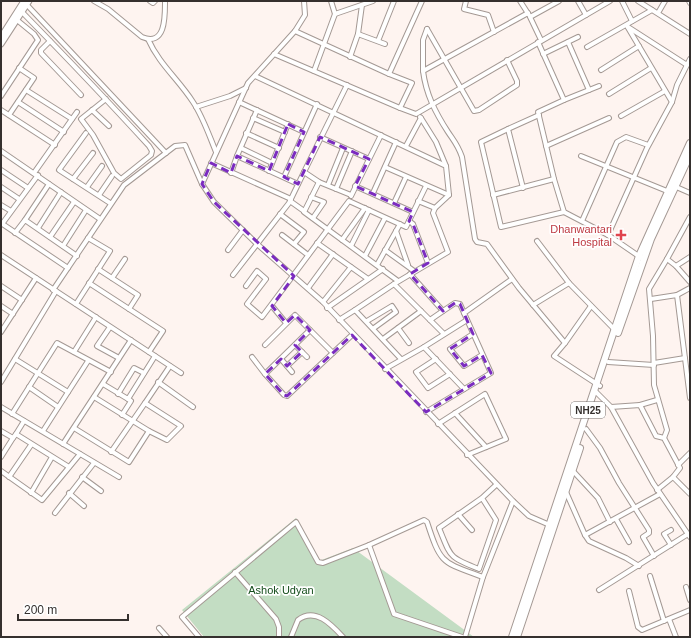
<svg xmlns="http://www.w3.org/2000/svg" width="691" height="638" font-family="Arial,sans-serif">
<rect width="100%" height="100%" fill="#fef4f0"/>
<path fill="#c3ddc3" d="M296 518 319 561 353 548 474 637H204L182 610Z"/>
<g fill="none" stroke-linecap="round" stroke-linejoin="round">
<defs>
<g id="minor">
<path d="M94 1 108 9 142 37C166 47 165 16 165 1"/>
<path d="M150 1 153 3 155 1"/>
<path d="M304 1 305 15 295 31 248 83 202 184 214 202 257 244 323 302 513 501 529 516 552 526"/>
<path d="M331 1 335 14 373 1"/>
<path d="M422 1 389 74 412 83 400 108 416 114 610 1"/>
<path d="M466 1 464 9 488 15 494 32"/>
<path d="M520 1 529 15"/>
<path d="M578 1 586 15"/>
<path d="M622 1 632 21"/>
<path d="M638 1 690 34"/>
<path d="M689 1 690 3"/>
<path d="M27 5 166 153"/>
<path d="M22 12C65 56 107 100 149 146L152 151 151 155 121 179 114 173 93 135 81 119 106 99"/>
<path d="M528 13 423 71C426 94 435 112 448 132 454 141 458 145 462 157L475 239 477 242 487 244 519 288 565 343 554 356 600 386"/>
<path d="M658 13 665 1"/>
<path d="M627 26 672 102"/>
<path d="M628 27 687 65"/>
<path d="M427 29 474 111 479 110 517 85V81L507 60"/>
<path d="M295 31 389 74"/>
<path d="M358 34 385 44"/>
<path d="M148 39C159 64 179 80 193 102 203 117 209 135 216 152"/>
<path d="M541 40 530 17 559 1"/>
<path d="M50 41 41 50V53L81 95"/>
<path d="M378 41 394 1"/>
<path d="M538 42 564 100 538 112 554 179"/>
<path d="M568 42 589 90"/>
<path d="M587 47 652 10"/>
<path d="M274 54 400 108"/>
<path d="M543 54 578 37"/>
<path d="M350 57 358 34 362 5"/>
<path d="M601 70 639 46"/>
<path d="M314 71 335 14"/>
<path d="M423 71V40L427 29"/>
<path d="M255 76 446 166 449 195 435 208 433 213 448 252 394 284"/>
<path d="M347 85 304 172 319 182 351 195"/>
<path d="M26 90 72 119"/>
<path d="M609 94 651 68"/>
<path d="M1 96 38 40 34 34 17 20"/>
<path d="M564 100 599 86"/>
<path d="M18 102 64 132"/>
<path d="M239 102 304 132"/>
<path d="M196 107 230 96 246 88"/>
<path d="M1 110 55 145"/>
<path d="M92 110 109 126"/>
<path d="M257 110 237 156 298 184"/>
<path d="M9 115 34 78 19 68"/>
<path d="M621 116 665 91"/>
<path d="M253 118 285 132"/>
<path d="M421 118 436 142 446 166"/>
<path d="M508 129 481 142 501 227 564 212"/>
<path d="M86 133 59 170 110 203"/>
<path d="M246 133 279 148"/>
<path d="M320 137 369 159"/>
<path d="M406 146 421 118 420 117"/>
<path d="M546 146 609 118"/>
<path d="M241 148 272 163"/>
<path d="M1 151 100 219"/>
<path d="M581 156 667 191"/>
<path d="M211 163 291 199"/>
<path d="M385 167 449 195"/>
<path d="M1 170 28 188"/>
<path d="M269 171 288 124"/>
<path d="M34 173 77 112"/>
<path d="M231 173 237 156"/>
<path d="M284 177 317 104"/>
<path d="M73 179 93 153"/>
<path d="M319 182 304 212 398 281"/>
<path d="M328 185 343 148"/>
<path d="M355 186 413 212"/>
<path d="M674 186 690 193"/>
<path d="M1 187 19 199"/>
<path d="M87 187 102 166"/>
<path d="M523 188 508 129 539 115"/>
<path d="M336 189 352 151"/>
<path d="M373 193 396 142"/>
<path d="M99 195 112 176"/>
<path d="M493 195 554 179 564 212 608 235"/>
<path d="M351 196 381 135"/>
<path d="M311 197 324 202 313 218"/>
<path d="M290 201 304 211"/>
<path d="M418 201 435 208"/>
<path d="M394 203 406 177"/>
<path d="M1 205 11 211"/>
<path d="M280 214 304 232 294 244"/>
<path d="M690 217 667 259 676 266 690 282"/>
<path d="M25 220 49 184"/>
<path d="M409 221 413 224 428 263"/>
<path d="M582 221 617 142 626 137 648 145"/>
<path d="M1 223 68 268"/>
<path d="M2 224 38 175"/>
<path d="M38 228 61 192"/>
<path d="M396 231 408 265"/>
<path d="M15 233 25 220 77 256"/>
<path d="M282 235 308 255"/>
<path d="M50 237 74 202"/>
<path d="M342 240 365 208"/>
<path d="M537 241 569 283 615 330"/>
<path d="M317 243 368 279"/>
<path d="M63 246 86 210"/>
<path d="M351 246 369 210"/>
<path d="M228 250 243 230"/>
<path d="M385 250 414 271"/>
<path d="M1 255 181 373"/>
<path d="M365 256 385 218"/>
<path d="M640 257 608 235 647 148 672 102 677 85 690 59"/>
<path d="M377 265 400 224"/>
<path d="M676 266 690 257"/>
<path d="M98 269 138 295 129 309"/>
<path d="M410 274 443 311 430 320"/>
<path d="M233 275 289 203 304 172"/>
<path d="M112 278 125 259"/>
<path d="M89 283 163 331 149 352"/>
<path d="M1 286 22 300"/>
<path d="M246 286 257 271 266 279 247 304 262 317 349 201 406 227 426 186"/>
<path d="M308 288 333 254"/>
<path d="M53 290 124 185 175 146 185 145 202 184"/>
<path d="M677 295 690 288"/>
<path d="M651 299 677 295 690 398"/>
<path d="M323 302 351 267"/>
<path d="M76 304 110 251 88 238"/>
<path d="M533 305 569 283"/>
<path d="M1 306 13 314"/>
<path d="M272 306 286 323"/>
<path d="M327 308 383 269"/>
<path d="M355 310 394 284 444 334"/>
<path d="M443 311 455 303 460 304 464 313"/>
<path d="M339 320 355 310 401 359"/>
<path d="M367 321 392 306 396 312 374 328"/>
<path d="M110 327 97 346 119 358"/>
<path d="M398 328 409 343"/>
<path d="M310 330 265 374 284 395 287 396 352 335"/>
<path d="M1 332 36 278"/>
<path d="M473 334 450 349 464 366 482 355"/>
<path d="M383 339 421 311"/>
<path d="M565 343 591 306"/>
<path d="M265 345 295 315 333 353"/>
<path d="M295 345 307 357"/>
<path d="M424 347 467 320"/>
<path d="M74 352 96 317"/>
<path d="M252 357 265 374"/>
<path d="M15 359 68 392"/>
<path d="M281 359 292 372"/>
<path d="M436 359 416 372 428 388 450 374"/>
<path d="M608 362 654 365"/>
<path d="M654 363 685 358"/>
<path d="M287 366 302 352"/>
<path d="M385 369 424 347 464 389"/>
<path d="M1 382 56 291"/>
<path d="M158 382 193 407"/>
<path d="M103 384 128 399 155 356"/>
<path d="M29 387 58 407"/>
<path d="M594 390 611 407 653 483 690 537"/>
<path d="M118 394 134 368 144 373"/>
<path d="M94 397 149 431 167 440 181 426 145 403 170 366"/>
<path d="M640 405 657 400"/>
<path d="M1 407 119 477"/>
<path d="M611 407 640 405 656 436 664 438 680 468 673 477 690 494"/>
<path d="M426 412 491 373 464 313 512 279"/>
<path d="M455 413 486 447"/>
<path d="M12 414 57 343 111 372"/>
<path d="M122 415 131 401 128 399"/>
<path d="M438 424 485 394 506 439 467 455"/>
<path d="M74 428 129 462 149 431"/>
<path d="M586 429 600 448 619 483 649 530V533L643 537 654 556"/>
<path d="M1 431 13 438 1 457"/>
<path d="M43 431 88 361"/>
<path d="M16 434 24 421"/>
<path d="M13 438 16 434 69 467"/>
<path d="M664 438 667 430 654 385 653 336 649 289 667 259"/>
<path d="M63 444 131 340"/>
<path d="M111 452 145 403"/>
<path d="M678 465 690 453"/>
<path d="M1 471 42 500 80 454"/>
<path d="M573 471 598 498 610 522"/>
<path d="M9 477 31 445"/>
<path d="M82 477 101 491"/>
<path d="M657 490 673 477"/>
<path d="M566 492 585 535"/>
<path d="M31 493 52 457"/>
<path d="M69 493 84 506"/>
<path d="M482 498 496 520 479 569C448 557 451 557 439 528L482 498 496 485"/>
<path d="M55 513 94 463"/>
<path d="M458 514 472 530"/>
<path d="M616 519 629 542"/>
<path d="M671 530 664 534 671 545"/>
<path d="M369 545 424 520 427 522C441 565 442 562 483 577"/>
<path d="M639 566 626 558 589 541 585 535 660 494"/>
<path d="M235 572 276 619 279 627V637"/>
<path d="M650 576 664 621"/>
<path d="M686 587 690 600"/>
<path d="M599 590 688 534"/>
<path d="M629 591 638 627 642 630 690 610"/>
<path d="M669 619 676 637"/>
<path d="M159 628 167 637"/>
<path d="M199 637 182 617 296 522 318 562 323 563 369 545 394 614 462 637"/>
<path d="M291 637 298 620C315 607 331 624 343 637"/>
<path d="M465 637 483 577 513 501"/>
</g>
<g id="tertiary">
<path d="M1 37 24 1"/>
<path d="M1 44 29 1"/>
</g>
<g id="primary">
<path d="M618 333 651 239 690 155"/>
<path d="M512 637 639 256 690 143"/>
<path d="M517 637 580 448"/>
</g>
</defs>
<use href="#minor" stroke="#a49994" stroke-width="6"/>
<use href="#tertiary" stroke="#a49994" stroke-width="7"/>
<use href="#primary" stroke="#a49994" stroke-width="8"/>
<use href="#minor" stroke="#fff" stroke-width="4"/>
<use href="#tertiary" stroke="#fff" stroke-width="5"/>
<use href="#primary" stroke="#fff" stroke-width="6"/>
</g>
<path fill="none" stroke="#7b2cbf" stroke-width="3" stroke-dasharray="8 5" stroke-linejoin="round" d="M288 124 304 132 284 177 298 184 320 137 369 159 355 186 413 212 409 221 413 224 428 263 410 274 443 311 455 303 460 304 473 334 450 349 464 366 482 355 491 373 426 412 352 335 287 396 284 395 265 374 281 359 287 366 302 352 295 345 310 330 295 315 286 323 272 306 294 276 214 202 202 184 211 163 231 173 237 156 269 171Z"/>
<path fill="#e0444e" stroke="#fff" stroke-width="1.5" d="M619 229h4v4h4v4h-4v4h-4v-4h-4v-4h4z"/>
<g text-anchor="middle" stroke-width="3.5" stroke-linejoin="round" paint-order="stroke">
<rect fill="#fff" stroke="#726e6d" stroke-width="1" x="571" y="402" width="34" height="16" rx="3"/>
<g font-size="10" font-weight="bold" fill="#35302e">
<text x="588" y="414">NH25</text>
</g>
<g font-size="11" fill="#be3a42" stroke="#fff" text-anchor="end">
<text x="612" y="233">Dhanwantari<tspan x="612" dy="13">Hospital</tspan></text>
</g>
<g font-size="11" fill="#144d1b" stroke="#fff">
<text x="281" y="594">Ashok Udyan</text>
</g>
</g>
<rect width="691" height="638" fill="none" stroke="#35302e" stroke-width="4"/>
<path d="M18 614v6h110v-6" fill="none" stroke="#35302e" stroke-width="2"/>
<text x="24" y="614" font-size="12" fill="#35302e" stroke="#ffffff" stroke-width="3" paint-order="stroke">200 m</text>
</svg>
